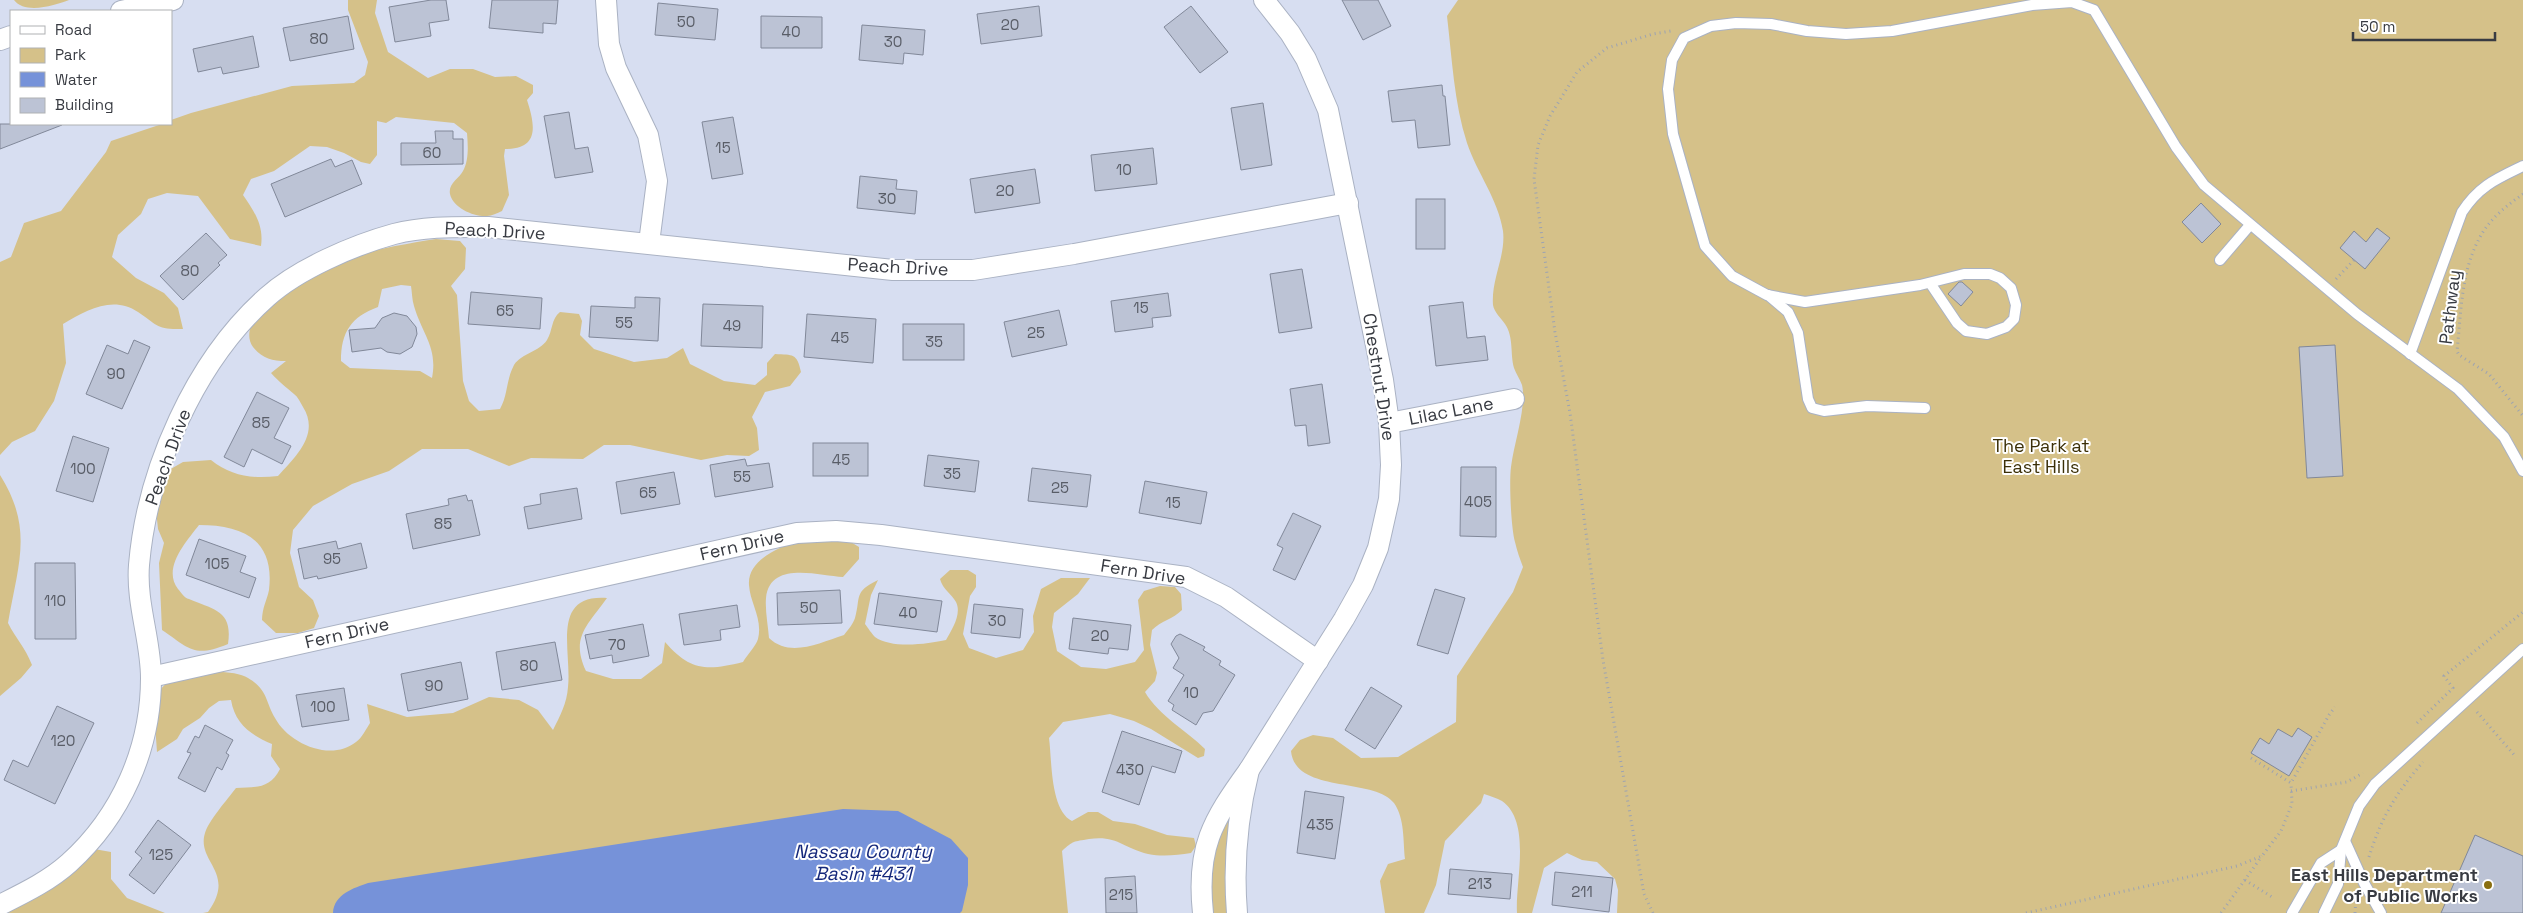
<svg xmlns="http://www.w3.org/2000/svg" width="2523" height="913" font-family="'Space Grotesk',sans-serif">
<rect width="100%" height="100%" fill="#d7def1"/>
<g fill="#d5c189" fill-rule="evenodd">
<path d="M14 0H69C56 5 25 15 14 0Z"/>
<path d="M348 0H377L375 13 388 52 428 78 450 69H473L495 77 516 76 533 85V93L527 100C535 125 540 149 505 149L504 156 509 195 502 211C497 213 492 216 487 216 474 217 453 208 450 194 448 183 459 179 463 171 469 160 468 146 467 133L454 123 396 117 386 123 377 121V155L370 164 361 162 344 153 327 147 310 146 274 171 251 179 243 195C254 211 264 225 261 246L230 239 198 196 167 193 148 199 141 214 118 235 112 257 136 278 164 293 178 308 183 329C156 330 158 325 138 312 113 295 86 310 63 324L66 363 54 401 35 431 12 442 0 455V262L11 257 24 223 61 211 106 152 111 141 162 124H171V120L191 113 292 86 354 83 365 75 368 62 348 10Z"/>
<path d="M1458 0H2523V913H1617L1618 890 1615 879 1597 862 1582 860 1567 853 1544 868 1532 913H1517C1515 882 1532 822 1502 801 1497 798 1490 796 1484 794L1481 803 1445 841 1436 885 1424 913H1385L1380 881 1388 864 1405 859C1403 841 1405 819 1394 803 1374 777 1295 794 1291 751L1300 740 1313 735 1333 738 1361 758 1398 757 1456 722 1457 676 1513 592 1523 567C1520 559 1517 551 1515 542 1511 528 1509 482 1511 467 1514 443 1527 406 1522 385 1520 379 1516 374 1514 368 1510 354 1514 337 1505 324 1501 318 1494 312 1493 305 1491 279 1506 256 1503 231 1498 199 1477 173 1467 143 1454 103 1452 58 1447 16Z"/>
<path d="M436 239 460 241 466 248 465 269 451 286 457 295 463 381 469 401 479 411 500 409C508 395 506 380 514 365 522 353 539 352 547 340 553 330 551 319 560 312L579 314 582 321 580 335 594 349 634 362 667 358 683 348 690 364 724 381 755 385 767 375V363L775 354C793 355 797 353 801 372L790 386 765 392 752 417 757 428 759 450 749 456 727 455 701 460 630 445H604L583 459 531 458 509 466 468 449H422L389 471 352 484 313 506 293 530 290 553 299 587 313 600 319 616 314 628 298 633H276L262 620C262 608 267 600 269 590 275 539 242 525 199 525 186 542 162 568 178 589 181 592 184 598 189 599 214 610 233 610 228 644 194 658 190 649 162 630L159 563 164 543 158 529 156 510 169 470 183 462 211 460C231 476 252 479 278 476 296 456 320 434 303 407 300 402 298 397 294 394 286 387 279 382 271 373L286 361C272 361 262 358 253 347 245 336 251 322 259 312 268 302 326 266 339 261 370 250 404 244 436 239ZM401 285 411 286C412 292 412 300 414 306 422 334 438 347 432 378L420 371 350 368 341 361C341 332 351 317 378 307L382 289Z"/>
<path d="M0 475C34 529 18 564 8 623 16 639 25 647 32 665L21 678 0 696Z"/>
<path d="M801 539 849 541 859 547V559L843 577C819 576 770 560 766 598 765 611 768 625 769 638 790 658 819 643 844 635 848 630 853 624 855 618 861 597 853 592 878 580L871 595 865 624C868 628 872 634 875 637 891 649 928 644 946 640 952 629 962 614 956 602 951 593 943 590 940 579L950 570H968L976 575V587L970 596 963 634 969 648 996 658 1023 650 1034 632 1033 616 1041 589 1061 578H1090L1078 594 1054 613 1052 627 1057 651 1081 667 1106 669 1135 662 1144 650 1138 600 1144 591 1160 586 1175 587 1181 594 1182 610C1173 619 1161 621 1152 630L1150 645 1157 673 1155 681 1145 692C1159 716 1186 730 1205 749L1204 756 1198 758 1151 729 1134 721 1110 714 1063 722 1049 738C1052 760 1050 810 1072 821L1088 812H1098L1113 821 1135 824 1167 835 1194 838 1196 846 1191 853C1177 855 1163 857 1148 854 1123 848 1117 835 1089 839 1073 842 1074 840 1062 851L1068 913H203L208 912C237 872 196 862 205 833 209 820 227 800 236 788 256 787 270 789 280 769L271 756 272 744C251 735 235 724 231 700L219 701 209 708 200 718 183 729 177 739 157 752C156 733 152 709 160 691 170 670 230 667 248 678 268 690 265 701 275 718 289 744 331 762 356 742 362 738 366 729 370 723L367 704 407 717 453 713 489 697 519 700 538 710 553 730C560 716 567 703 568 687 572 651 550 594 607 598 588 625 570 637 586 671L613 679H641L662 663 665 642C690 671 707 671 743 662 747 655 756 646 758 639 763 619 750 603 749 585 747 559 781 547 801 539Z"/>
<path d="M1233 793 1237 913H1203L1201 897Z"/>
<path d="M94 849 111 852V879L127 898 165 913H0Z"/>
</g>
<path fill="#7692d9" d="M843 809 898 811 951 839 968 858V885L962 911 960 913H333C334 894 354 888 368 883Z"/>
<g fill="#bcc3d5" stroke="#818899">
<path d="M431 0H446L449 20 429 23 431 36 395 42 389 7Z"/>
<path d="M492 0H558L556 24 543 23V33L489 28Z"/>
<path d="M1342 0H1378L1391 26 1363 40Z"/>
<path d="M658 3 718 9 715 40 655 35Z"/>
<path d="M1039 6 1042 36 981 44 977 14Z"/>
<path d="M1191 6 1228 52 1200 73 1164 27Z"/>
<path d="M348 16 354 49 290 61 283 28Z"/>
<path d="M761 16 822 17V48H761Z"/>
<path d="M862 25 925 30 923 55 904 53 903 64 859 60Z"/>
<path d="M253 36 259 67 223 74 221 67 198 72 193 49Z"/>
<path d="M1442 85 1443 96H1445L1450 145 1418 148 1415 120 1392 122 1388 91Z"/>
<path d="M1263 103 1272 165 1241 170 1231 108Z"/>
<path d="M569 112 575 149 588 147 593 172 555 178 544 116Z"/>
<path d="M733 117 743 174 712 179 702 122Z"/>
<path d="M0 124H62V125L0 149Z"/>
<path d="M435 131H453V139H463V164L401 165V143H436Z"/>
<path d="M1153 148 1157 184 1095 191 1091 155Z"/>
<path d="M331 159 335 167 352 160 362 184 285 217 271 184Z"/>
<path d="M1035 169 1040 203 975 213 970 179Z"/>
<path d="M860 176 897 180 896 189 917 191 915 214 857 208Z"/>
<rect x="1416" y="199" width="29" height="50"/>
<path d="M2201 203 2221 224 2202 243 2182 222Z"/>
<path d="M2377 228 2390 238 2365 269 2340 248 2354 231 2366 242Z"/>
<path d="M206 233 227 255 218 263 220 265 183 300 160 276Z"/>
<path d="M1302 269 1312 328 1279 333 1270 274Z"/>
<path d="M1959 282H1962L1973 292 1961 306 1948 294Z"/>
<path d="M471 292 542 298 540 329 468 324Z"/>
<path d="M1168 293 1171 316 1152 318 1153 327 1115 332 1111 301Z"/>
<path d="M635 297 660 298 658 341 589 337 591 306 635 308Z"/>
<path d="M1463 302 1467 338 1485 336 1488 360 1436 366 1429 306Z"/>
<path d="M703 304 763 306 762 348 701 346Z"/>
<path d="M1059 310 1067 345 1012 357 1004 322Z"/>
<path d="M394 313 407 316 416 327 417 334 412 347 400 354 387 352 381 348 352 352 349 330 375 328 382 318Z"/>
<path d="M807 314 876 319 873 363 804 357Z"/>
<rect x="903" y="324" width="61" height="36"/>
<path d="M134 340 150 347 122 409 86 394 107 345 128 354Z"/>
<path d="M2335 345 2343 476 2307 478 2299 347Z"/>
<path d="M1322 384 1330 443 1308 446 1306 425 1295 426 1290 389Z"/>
<path d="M257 392 289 408 274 438 291 446 282 464 252 449 244 467 224 457Z"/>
<path d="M73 436 109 448 93 502 56 491Z"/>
<rect x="813" y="443" width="55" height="33"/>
<path d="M928 455 979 461 975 492 924 486Z"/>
<path d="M745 459 747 466 769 463 773 487 715 497 710 465Z"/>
<path d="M1461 467H1496V537L1460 536Z"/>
<path d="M1032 468 1091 475 1087 507 1028 501Z"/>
<path d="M674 472 680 504 621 514 616 482Z"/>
<path d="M1145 481 1207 492 1201 524 1139 513Z"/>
<path d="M577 488 582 519 528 529 524 507 541 504 540 494Z"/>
<path d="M466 495 468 501 472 500 480 535 413 549 406 514 449 505 448 499Z"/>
<path d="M1293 513 1321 526 1295 580 1273 570 1283 548 1277 545Z"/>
<path d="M199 539 246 556 240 572 256 578 249 598 186 575Z"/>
<path d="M336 541 338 549 361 543 367 568 318 579 317 576 304 579 298 549Z"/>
<path d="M35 563H75L76 639H35Z"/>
<path d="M1435 589 1465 598 1448 654 1417 645Z"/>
<path d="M840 590 842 623 778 625 777 593Z"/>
<path d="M879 593 942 601 937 632 874 624Z"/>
<path d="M974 604 1023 609 1020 638 971 633Z"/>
<path d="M737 605 740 627 720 630 721 640 684 645 679 614Z"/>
<path d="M1073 618 1131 625 1128 650 1109 648 1108 654 1069 649Z"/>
<path d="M643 624 649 656 613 663 612 655 590 659 585 635Z"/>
<path d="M1180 634 1205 647 1203 650 1221 661 1219 665 1235 675 1213 711 1203 713 1196 725 1172 710 1174 705 1168 701 1184 675 1173 668 1179 658 1171 644 1176 636Z"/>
<path d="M555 642 562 680 502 690 496 652Z"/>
<path d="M461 662 468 699 408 711 401 674Z"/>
<path d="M1371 687 1402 706 1375 749 1345 730Z"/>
<path d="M344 688 349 720 302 727 296 695Z"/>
<path d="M57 706 94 723 55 804 4 780 13 760 28 767Z"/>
<path d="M205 725 233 740 226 753 229 755 222 770 217 767 205 792 178 778 191 753 187 752 195 736 199 738Z"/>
<path d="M2298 728 2312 737 2289 776 2251 753 2260 738 2269 744 2278 729 2292 737Z"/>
<path d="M1122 731 1182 751 1175 773 1152 766 1139 805 1102 792Z"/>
<path d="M1305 791 1344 797 1335 859 1297 853Z"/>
<path d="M158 820 191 845 154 894 129 875 142 858 135 852Z"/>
<path d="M2475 835 2523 856V913H2441Z"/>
<path d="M1450 869 1512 874 1510 899 1448 894Z"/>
<path d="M1555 872 1613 878 1609 912 1552 905Z"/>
<path d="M1135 876 1137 913H1106L1105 878Z"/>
</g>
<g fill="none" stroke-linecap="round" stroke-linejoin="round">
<defs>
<g id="lane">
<path d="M2220 260 2250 225"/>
<path d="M1930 283 1957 323 1966 331 1987 334 2006 327 2014 319 2016 305 2011 288 2000 278 1990 274H1964L1920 285 1805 302 1767 295 1732 276 1705 246 1673 134 1668 89 1672 60 1684 38 1711 26 1736 23 1771 24 1807 31 1846 34 1892 31 2032 5 2072 2 2094 10 2176 147 2204 185 2357 314 2458 389 2504 437 2523 471"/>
<path d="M1768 295 1788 312 1798 333 1808 399 1812 408 1824 411 1867 406 1925 408"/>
<path d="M2410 354 2462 212C2479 186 2496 179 2523 166"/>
<path d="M2345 841 2364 883 2381 913"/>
<path d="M2292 913 2321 863 2341 850"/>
<path d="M2324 913 2338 884 2341 850 2359 806 2375 784 2523 649"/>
</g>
<g id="street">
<path d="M606 0 609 44 616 68 648 135 657 181 649 243"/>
<path d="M121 11 173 0"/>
<path d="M0 40 11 36"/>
<path d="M1389 423 1514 399"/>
<path d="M151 677 797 533 836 531 881 535 1186 577 1226 597 1318 661"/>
<path d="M1249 770 1344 619 1363 585 1378 548 1389 499 1391 465 1389 423 1383 380 1328 110 1306 59 1290 33 1264 0"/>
<path d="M0 905C24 893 49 881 69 863 121 816 151 749 151 678 151 640 136 604 139 565 147 470 195 361 267 297 298 269 354 245 394 234 425 226 457 227 488 227L893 270H973L1074 254 1348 203"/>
<path d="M1203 913C1196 848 1212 821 1249 770 1237 818 1233 864 1237 913"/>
</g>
</defs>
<use href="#lane" stroke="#aab2c3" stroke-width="12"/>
<use href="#street" stroke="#aab2c3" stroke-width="22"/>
<g stroke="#9da3b1" stroke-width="3" stroke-dasharray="1 4" stroke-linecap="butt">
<path d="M2523 194C2506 206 2487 221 2478 241 2461 273 2461 315 2457 351L2459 355 2489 374 2523 416"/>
<path d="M2336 279 2354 260"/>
<path d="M2477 712 2516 757"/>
<path d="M2417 723 2453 688 2444 676 2523 612"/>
<path d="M2251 758 2291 783 2329 715 2335 707"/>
<path d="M2291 791 2347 782 2363 773"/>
<path d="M2369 857C2381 818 2396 793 2423 762"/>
<path d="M2245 880 2272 897"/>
<path d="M1653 913 1644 894 1603 660 1570 413 1555 332 1534 179 1538 145 1550 116 1577 72 1607 48 1653 34 1671 31"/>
<path d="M2026 913 2237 866 2262 856 2281 831 2292 804 2291 783"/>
<path d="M2221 913 2262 856"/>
<path d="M2355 913 2356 899"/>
</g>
<use href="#lane" stroke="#fff" stroke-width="10"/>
<use href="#street" stroke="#fff" stroke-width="20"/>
</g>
<circle fill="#896e0f" stroke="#fff" stroke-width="2" cx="2488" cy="885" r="5"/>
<g text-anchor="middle" stroke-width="4" stroke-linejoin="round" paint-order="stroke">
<g font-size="15" fill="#595d67">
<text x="686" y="27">50</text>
<text x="1010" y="30">20</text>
<text x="791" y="37">40</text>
<text x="319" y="44">80</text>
<text x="893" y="47">30</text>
<text x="723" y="153">15</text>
<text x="432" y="158">60</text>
<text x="1124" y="175">10</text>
<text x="1005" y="196">20</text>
<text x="887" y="204">30</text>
<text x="190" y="276">80</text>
<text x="1141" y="313">15</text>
<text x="505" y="316">65</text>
<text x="624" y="328">55</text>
<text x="732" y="331">49</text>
<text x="1036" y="338">25</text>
<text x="840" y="343">45</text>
<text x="934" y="347">35</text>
<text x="116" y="379">90</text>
<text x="261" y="428">85</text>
<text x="841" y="465">45</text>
<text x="83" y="474">100</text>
<text x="952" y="479">35</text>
<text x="742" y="482">55</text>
<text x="1060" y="493">25</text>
<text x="648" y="498">65</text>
<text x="1478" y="507">405</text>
<text x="1173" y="508">15</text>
<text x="443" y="529">85</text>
<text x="332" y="564">95</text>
<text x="217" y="569">105</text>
<text x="55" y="606">110</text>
<text x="809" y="613">50</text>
<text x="908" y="618">40</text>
<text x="997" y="626">30</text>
<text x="1100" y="641">20</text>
<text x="617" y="650">70</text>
<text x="529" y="671">80</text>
<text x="434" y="691">90</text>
<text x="1191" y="698">10</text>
<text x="323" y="712">100</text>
<text x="63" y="746">120</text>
<text x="1130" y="775">430</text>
<text x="1320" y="830">435</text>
<text x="161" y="860">125</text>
<text x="1480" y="889">213</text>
<text x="1582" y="897">211</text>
<text x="1121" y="900">215</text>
</g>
<g font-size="18" fill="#383b42" stroke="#fff">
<text transform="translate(495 231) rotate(3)" y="6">Peach Drive</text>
<text transform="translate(898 267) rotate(3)" y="6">Peach Drive</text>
<text transform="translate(2450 307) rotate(-83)" y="6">Pathway</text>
<text transform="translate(1379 377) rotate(81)" y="6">Chestnut Drive</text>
<text transform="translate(1451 411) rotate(-11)" y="6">Lilac Lane</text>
<text transform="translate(168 457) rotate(-70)" y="6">Peach Drive</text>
<text transform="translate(742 545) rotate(-13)" y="6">Fern Drive</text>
<text transform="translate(1143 572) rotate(9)" y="6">Fern Drive</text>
<text transform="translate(347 633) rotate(-13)" y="6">Fern Drive</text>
</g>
<g font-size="18" fill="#3b2f07" stroke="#fff">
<text x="2041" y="452">The Park at<tspan x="2041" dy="21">East Hills</tspan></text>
</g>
<g font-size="18" font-weight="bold" fill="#383b42" stroke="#fff" text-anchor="end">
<text x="2478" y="881">East Hills Department<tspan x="2478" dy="21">of Public Works</tspan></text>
</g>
<g font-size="19" font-style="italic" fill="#16297c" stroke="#fff">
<text x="863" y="858">Nassau County<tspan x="863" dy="22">Basin #431</tspan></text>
</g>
</g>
<rect x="10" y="10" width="162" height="115" fill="#ffffff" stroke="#afb1b3"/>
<rect x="20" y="26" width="25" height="8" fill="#ffffff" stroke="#afb1b3"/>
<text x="55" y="35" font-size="15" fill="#383b42">Road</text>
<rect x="20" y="48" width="25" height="15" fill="#d5c189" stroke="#afb1b3"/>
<text x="55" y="60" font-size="15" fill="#383b42">Park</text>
<rect x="20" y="72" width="25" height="15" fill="#7692d9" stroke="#afb1b3"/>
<text x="55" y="85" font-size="15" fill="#383b42">Water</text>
<rect x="20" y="98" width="25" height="15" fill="#bcc3d5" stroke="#afb1b3"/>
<text x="55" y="110" font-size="15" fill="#383b42">Building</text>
<path d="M2353 32v8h142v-8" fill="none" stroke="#383b42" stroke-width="2.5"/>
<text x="2360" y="32" font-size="15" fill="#383b42" stroke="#ffffff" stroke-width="4" paint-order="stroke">50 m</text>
</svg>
